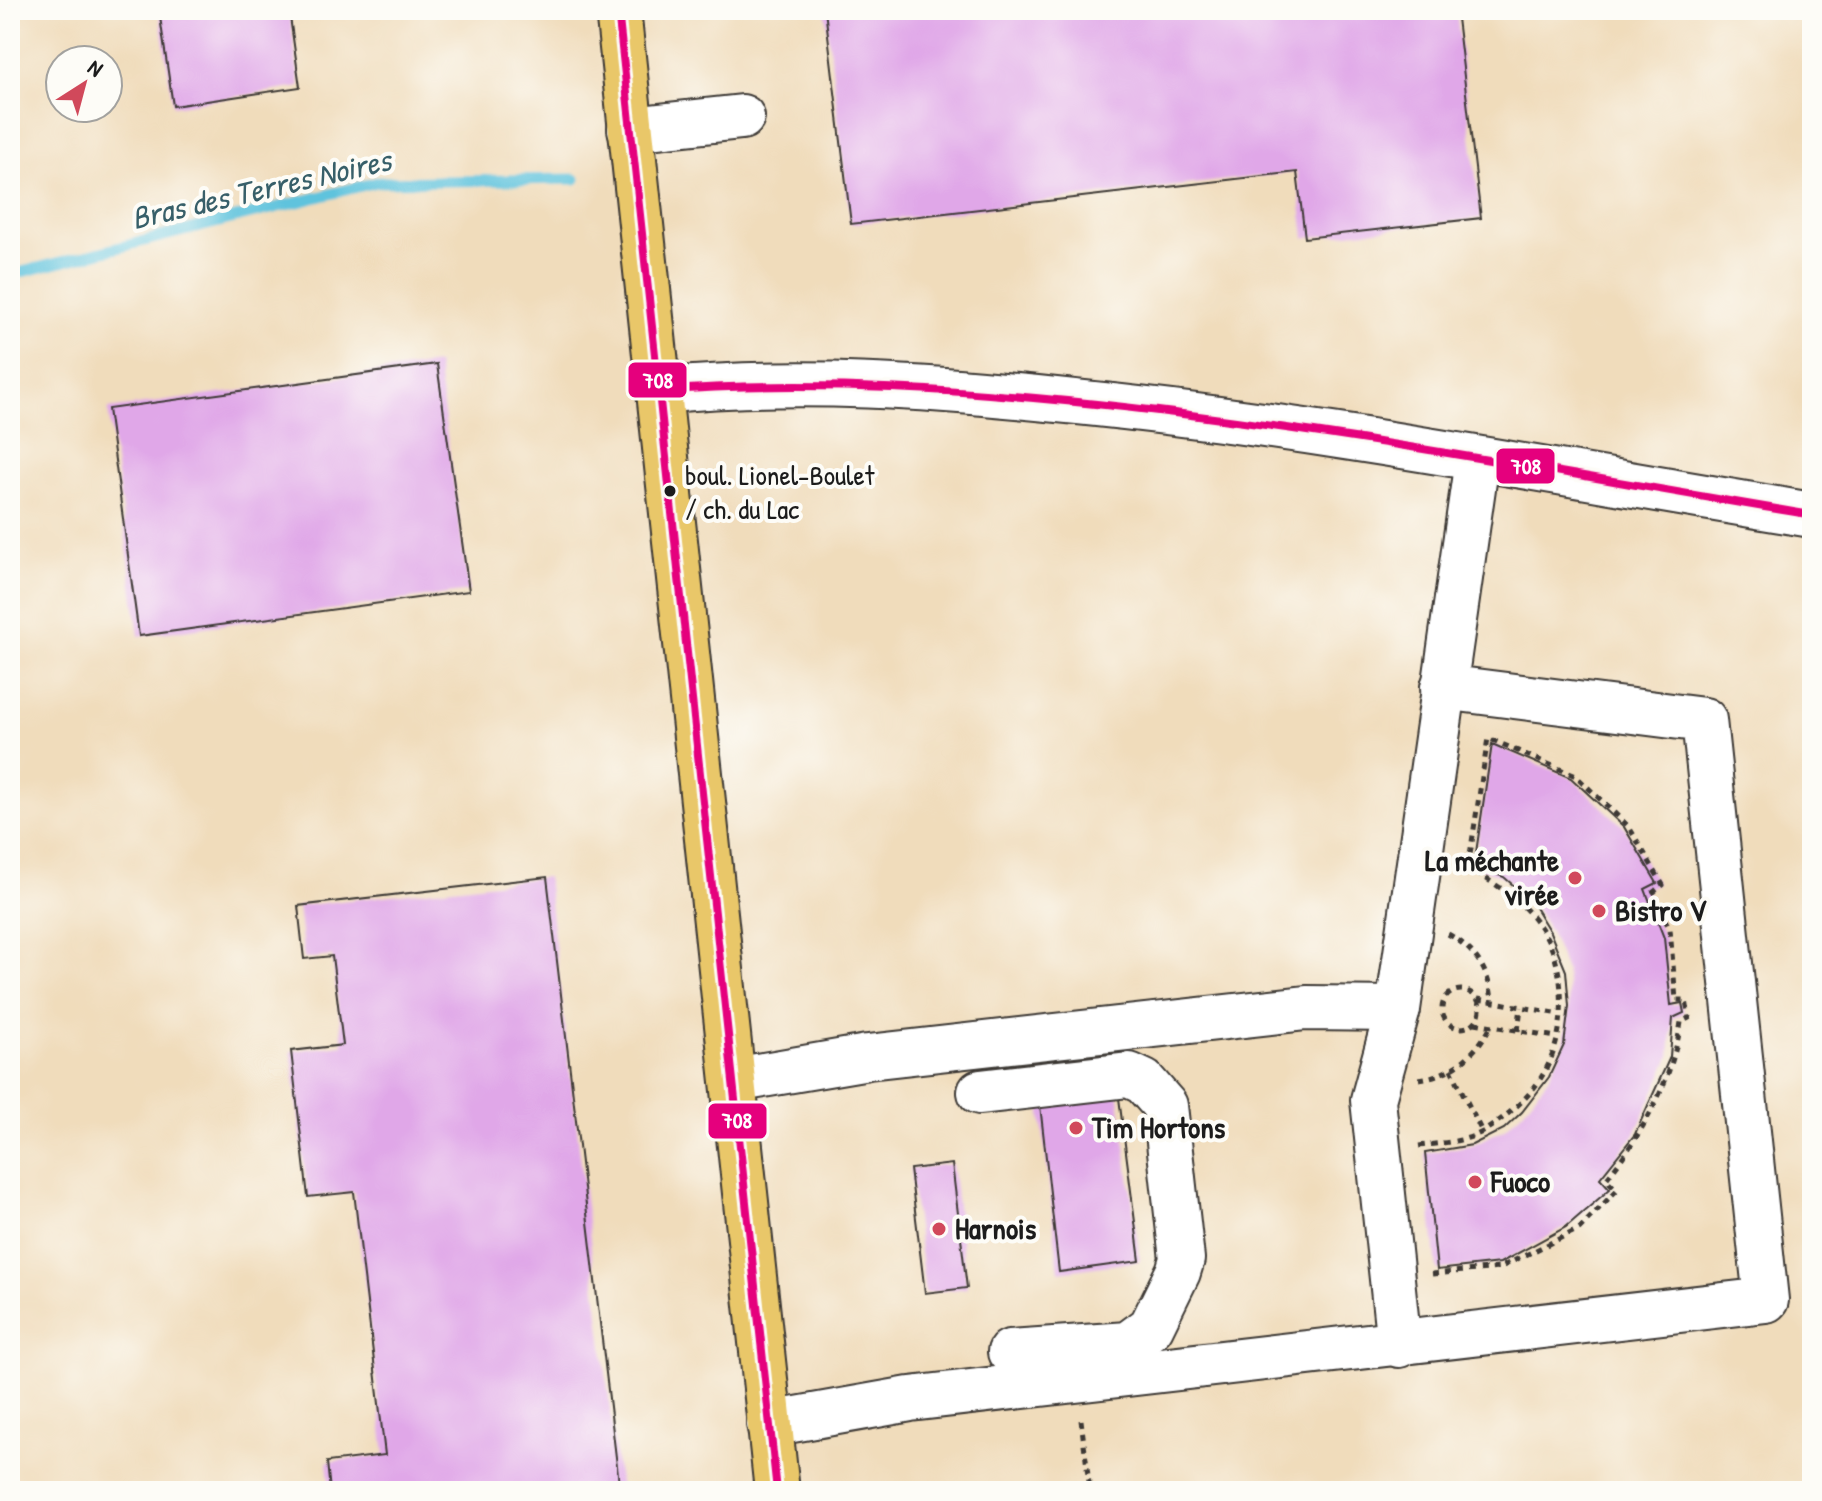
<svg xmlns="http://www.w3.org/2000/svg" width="1822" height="1501" font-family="'Patrick Hand',sans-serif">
<rect width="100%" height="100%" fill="#fdfcf7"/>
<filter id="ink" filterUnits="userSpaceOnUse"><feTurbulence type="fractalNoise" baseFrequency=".0125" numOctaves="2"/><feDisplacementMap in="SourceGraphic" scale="16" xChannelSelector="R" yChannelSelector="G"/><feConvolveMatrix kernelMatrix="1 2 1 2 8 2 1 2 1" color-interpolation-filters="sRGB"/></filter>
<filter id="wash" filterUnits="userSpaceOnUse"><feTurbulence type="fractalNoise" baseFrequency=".006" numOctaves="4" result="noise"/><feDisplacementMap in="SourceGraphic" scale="32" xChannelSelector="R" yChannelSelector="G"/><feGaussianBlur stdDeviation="1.8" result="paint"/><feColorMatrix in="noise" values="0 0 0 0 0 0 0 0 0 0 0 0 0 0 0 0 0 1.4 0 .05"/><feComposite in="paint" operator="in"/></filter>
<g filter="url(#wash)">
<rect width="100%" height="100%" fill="#f0dcbb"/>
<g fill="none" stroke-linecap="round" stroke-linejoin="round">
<path stroke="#5fc3dd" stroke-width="11" d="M10 275 377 182 575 179"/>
</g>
<g id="blocks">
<g fill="#e0a7e8">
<path d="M159 10H289L300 87 173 106Z"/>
<path d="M825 10H1456L1481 218 1305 238 1297 172 851 224Z"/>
<path d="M437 364 469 591 139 636 108 409Z"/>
<path d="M1492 744 1571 778 1624 827 1657 883 1645 889 1664 938 1671 1005 1682 1003 1684 1013 1673 1018 1670 1057 1635 1134 1600 1178 1610 1189 1566 1227 1500 1263 1437 1270 1425 1153 1472 1145 1504 1129 1522 1112 1549 1077 1564 1045 1569 1006 1566 971 1550 932 1531 901 1504 877 1474 866Z"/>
<path d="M547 877 620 1491H330L327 1462 385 1455 354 1192 308 1197 291 1051 343 1045 332 956 304 959 298 906Z"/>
<path d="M1118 1090 1140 1261 1059 1272 1039 1096Z"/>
<path d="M952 1164 967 1288 925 1293 910 1169Z"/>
</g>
</g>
</g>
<g filter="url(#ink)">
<use href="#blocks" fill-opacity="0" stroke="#3c3934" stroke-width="2"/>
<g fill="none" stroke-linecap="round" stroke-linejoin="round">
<defs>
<g id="minor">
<path d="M630 129 742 117"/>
<path d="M659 391C798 377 936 387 1076 402 1323 427 1567 475 1812 515"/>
<path d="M734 1080 868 1057 1306 1008 1398 1009"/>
<path d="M980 1092 1129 1075 1144 1082 1165 1106 1182 1259 1178 1272 1151 1327 1128 1344 1010 1352"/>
<path d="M1399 1345 1373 1100 1398 1009 1477 460"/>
<path d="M769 1424 910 1399 1766 1300 1704 720 1443 687"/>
</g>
<path id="major" d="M618 10 777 1491"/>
</defs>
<use href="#minor" stroke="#3c3934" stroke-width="48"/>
<use href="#major" stroke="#3c3934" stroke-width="48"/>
<g stroke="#3c3934" stroke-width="5" stroke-dasharray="6 6" stroke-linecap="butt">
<path d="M1459 866 1468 868 1488 738"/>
<path d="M1448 934C1475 949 1490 971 1492 1002"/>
<circle cx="1461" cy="1009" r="19"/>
<path d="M1478 999 1560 1014"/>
<path d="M1475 1023 1556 1037"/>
<path d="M1518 1031 1521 1007"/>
<path d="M1451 1069 1482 1132"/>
<path d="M1419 1079C1452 1075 1476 1055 1491 1025"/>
<path d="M1419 1146C1440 1143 1466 1142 1484 1131 1506 1117 1529 1098 1542 1076 1568 1035 1568 968 1541 928 1523 901 1498 885 1471 870"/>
<path d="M1432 1274 1499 1268 1579 1229 1617 1190 1606 1179C1643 1133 1672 1082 1681 1022L1689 1018 1686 1000H1676L1670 929 1651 894 1663 885 1629 827 1576 776 1488 738"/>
<path d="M1081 1420 1090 1491"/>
</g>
<use href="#minor" stroke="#fff" stroke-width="44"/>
<use href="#major" stroke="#e9c769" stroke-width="44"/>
<defs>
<g id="bus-1">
<path d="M618 10 777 1491"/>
<path d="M659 391C815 379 969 390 1124 407 1355 433 1583 477 1812 515"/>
</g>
</defs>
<use href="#bus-1" stroke="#fdfcf7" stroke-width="14"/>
<use href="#bus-1" stroke="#e5007d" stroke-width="8"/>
</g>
</g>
<circle fill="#1c1c1c" stroke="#fdfcf7" stroke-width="3" cx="670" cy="491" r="7"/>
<g fill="#d1495b" stroke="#fdfcf7" stroke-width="3">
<circle cx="1575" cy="878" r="8"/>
<circle cx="1599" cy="911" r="8"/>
<circle cx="1076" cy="1128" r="8"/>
<circle cx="1475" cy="1182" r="8"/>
<circle cx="939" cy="1229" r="8"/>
</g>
<g text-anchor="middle" stroke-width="8" stroke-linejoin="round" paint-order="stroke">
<g font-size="28" fill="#1c1c1c" stroke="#fdfcf7" text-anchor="start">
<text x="685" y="485">boul. Lionel-Boulet<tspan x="685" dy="34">/ ch. du Lac</tspan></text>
</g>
<g font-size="30" font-weight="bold" fill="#1c1c1c" stroke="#fdfcf7" text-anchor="start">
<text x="1559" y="871" text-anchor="end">La méchante<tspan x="1559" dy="34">virée</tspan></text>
<text x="1615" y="921">Bistro V</text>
<text x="1092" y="1138">Tim Hortons</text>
<text x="1491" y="1192">Fuoco</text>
<text x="955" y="1239">Harnois</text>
</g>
<g font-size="32" font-style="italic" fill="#375f69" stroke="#fdfcf7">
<text transform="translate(261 189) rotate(-13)" y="11">Bras des Terres Noires</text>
</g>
</g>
<g stroke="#fdfcf7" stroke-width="3">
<rect x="627" y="361" width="61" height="38" rx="8" fill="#e5007d"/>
<rect x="1495" y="447" width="61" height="38" rx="8" fill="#e5007d"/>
<rect x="707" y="1102" width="61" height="38" rx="8" fill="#e5007d"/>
</g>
<g font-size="22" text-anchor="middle" font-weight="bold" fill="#fff">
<text x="658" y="388">708</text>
<text x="1526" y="474">708</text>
<text x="737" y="1128">708</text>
</g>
<rect width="1822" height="1501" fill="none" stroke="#fdfcf7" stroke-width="40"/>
<g transform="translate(84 84) rotate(36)"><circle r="38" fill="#fdfcf7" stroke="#a3a29f" stroke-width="2"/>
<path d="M0-6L14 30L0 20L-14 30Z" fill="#d1495b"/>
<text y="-12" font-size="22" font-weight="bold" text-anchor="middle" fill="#1c1c1c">N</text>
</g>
</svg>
